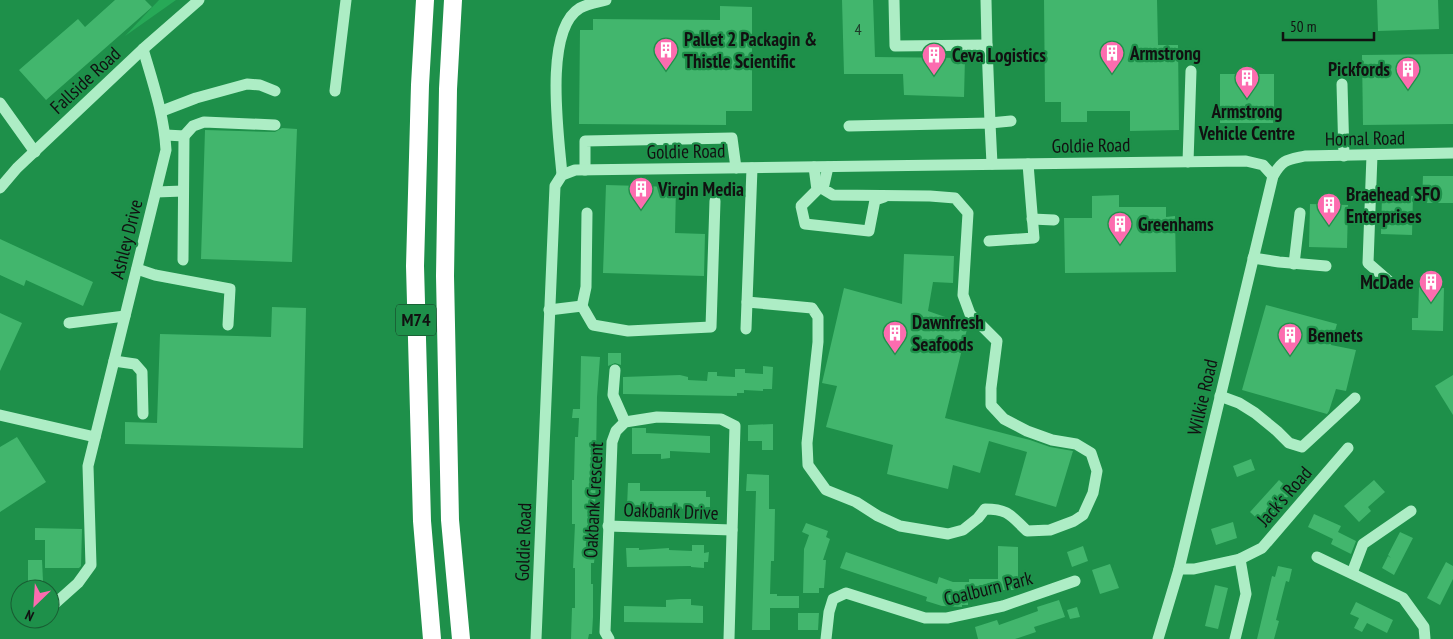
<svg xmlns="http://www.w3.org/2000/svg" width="1453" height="639" font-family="'PT Sans Narrow',sans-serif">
<rect width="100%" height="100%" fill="#1e904a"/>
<path fill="#27a957" d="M159 0H176L125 36Z"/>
<g fill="#42b66d">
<path d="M115 0H145L152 7 46 100 19 70 78 19 85 27Z"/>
<path d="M842 0H873L875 57 965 58 964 97 904 95 903 74H844Z"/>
<path d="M1044 0H1157L1158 45H1178L1179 130 1130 131V111H1087V122H1061V102H1045Z"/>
<path d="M1377 0H1438L1439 29 1378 31Z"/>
<path d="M720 6 752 7V111H726V125L579 124 580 30H593V19L720 20Z"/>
<path d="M1453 54V124L1363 125 1362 55Z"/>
<rect x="1220" y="74" width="54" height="49"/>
<path d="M282 128 297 129 292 262 201 259 205 130 275 132Z"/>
<path d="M1423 176H1453V203H1422Z"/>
<path d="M606 185 676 187 675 233 705 234 704 276 603 273Z"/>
<path d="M1119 195V207H1166V217L1175 216 1176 272 1065 273 1064 218H1092V196Z"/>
<path d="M1382 195 1413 196 1412 235 1381 234Z"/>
<path d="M1310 204 1348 205 1347 248 1309 247Z"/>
<path d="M0 239 93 282 83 306 26 280 24 286 0 275Z"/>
<path d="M904 254 954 256 953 283 933 282 928 311 968 325 945 418 1030 440 1050 447 1073 451 1056 507 1015 495 1027 452 989 441 980 473 953 465 948 489 887 474 893 445 826 427 837 386 822 383 844 288 902 304Z"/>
<path d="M1419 287 1444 288 1443 331 1412 330V318H1418Z"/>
<path d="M1266 305 1337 324 1331 345 1356 350 1346 391 1336 389 1329 411 1327 414 1242 390Z"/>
<path d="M272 307 306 308 303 448 125 444V422L157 423 160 334 271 337Z"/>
<path d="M0 313 22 323 0 371Z"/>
<path d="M608 353H621V365L615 363 608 366Z"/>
<path d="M581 356 600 357 597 397 595 519H592V537H594L595 553 594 563H591V584H593V617L592 634H589L588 639H571L572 608H575V568H573L575 524H572V480H574L575 437H578L579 418H572L573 409H580Z"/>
<path d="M763 366 773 367 772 389H763V391L744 390V393H737V396L623 394V377L680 375 688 377V380L707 381 708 372H717V376L735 377V369H745V373L763 374Z"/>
<path d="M1453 375V415L1435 386Z"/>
<path d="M773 424V450H762V441H748V425Z"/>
<path d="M632 428H646V433L710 436V453L670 451V458L661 459V454H632Z"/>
<path d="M17 437 46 482 0 512V447Z"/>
<path d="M1251 459 1255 470 1237 477 1233 466Z"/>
<path d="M747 474 769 475V509H775L774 561H771L770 594H777V596H799V608H770V630H752L756 491H746Z"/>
<path d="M1279 480 1292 492 1263 524 1250 512Z"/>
<path d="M1374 480 1385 492 1368 507 1371 511 1359 522 1344 506Z"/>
<path d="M628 483H640V491H706V497H710V507H706V516L692 515V509L627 507Z"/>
<path d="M1314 514 1341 526 1338 532 1356 541 1351 554 1331 544 1333 539 1308 527Z"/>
<path d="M1233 522 1237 538 1216 545 1211 529Z"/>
<path d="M806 523 828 531 826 537 830 539 823 560H826L824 588H819V593H803L804 549 809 535 802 532Z"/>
<path d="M35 528 82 529 81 566 79 568H45V540H35Z"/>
<path d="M1400 532 1413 538 1394 575 1382 568 1388 556 1391 558 1388 555Z"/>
<path d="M692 545H704V553L709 552 708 562H704V568L691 567V566L627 567 626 548H639V550L669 548V550L692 551Z"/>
<path d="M998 546 1018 547V584H1016V590H981V591L968 592V605H962V607L942 606 926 601 927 597 840 568 846 552 937 584 939 577 953 582H969V579H998Z"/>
<path d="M1083 546 1088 561 1072 567 1067 552Z"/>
<path d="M28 560H42L43 581H28Z"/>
<path d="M1446 562 1453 566V579L1440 605 1427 598Z"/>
<path d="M1110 564 1119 588 1100 594 1092 570Z"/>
<path d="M1278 566 1292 569 1289 582 1286 581 1276 620 1279 621 1274 639H1257L1272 576 1275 577Z"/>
<path d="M1215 585 1228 588 1218 629 1205 626Z"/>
<path d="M680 599H691V605L703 606V623L624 622V606L666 607V600Z"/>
<path d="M1059 600 1065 617 1034 627 1036 632 1015 639H978L975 627 997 620 999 625 1038 611 1037 607Z"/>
<path d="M1356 602 1393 620 1387 633 1367 623 1362 632 1354 628 1359 618 1350 614Z"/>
<path d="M1077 607 1080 617 1070 619 1067 610Z"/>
<path d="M798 613H819L818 630H798Z"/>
</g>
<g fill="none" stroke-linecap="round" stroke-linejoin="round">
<g stroke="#adedc5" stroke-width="11">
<path d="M894 0 895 46 987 45 990 123 1011 121"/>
<path d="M986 0 987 45"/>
<path d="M1342 84 1344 156"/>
<path d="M335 91 346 0"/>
<path d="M0 103 35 152"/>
<path d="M162 111 196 98 247 84 260 85 275 91"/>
<path d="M849 126 990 123 992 164"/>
<path d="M166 135 184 136 183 260"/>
<path d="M184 136 193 126 204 122 275 125"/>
<path d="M1372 155 1368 263 1391 283"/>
<path d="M1188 162 1191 71"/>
<path d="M814 167 817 190 801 206 805 224 869 231 875 200 884 197"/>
<path d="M585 170V141L732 138 736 168"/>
<path d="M562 175C559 137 543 30 580 8 587 4 599 2 606 0"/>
<path d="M0 188 17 168 143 49 199 0"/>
<path d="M156 192 183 191"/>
<path d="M1032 219 1054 220"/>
<path d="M989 241 1034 238 1028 164"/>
<path d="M1253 258 1279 262 1326 266"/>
<path d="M1294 264 1300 213"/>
<path d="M137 269 155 275 230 289 228 325"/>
<path d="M747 302 812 308 818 317V342L807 443 808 465 826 490 856 502 878 516 900 526 948 534 963 530 978 518 985 509C1009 509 1011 516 1027 531L1050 530 1074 521 1083 515 1093 493 1097 471 1091 453 1076 444 1052 440 1027 431 1004 419 991 405V388L997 341 970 314 963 295 968 213 955 198 930 196 833 195 823 189 828 167"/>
<path d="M582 306 593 325 628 331 711 327 715 201"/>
<path d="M549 310 582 306 586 287 587 213"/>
<path d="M69 323 125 316"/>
<path d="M746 329 752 168"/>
<path d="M114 361 135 364 142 372 143 414"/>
<path d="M615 370 613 395 625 422"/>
<path d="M1220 396 1239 403 1255 413 1277 431 1289 443 1302 447 1355 398"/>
<path d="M0 415 95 437"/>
<path d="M608 526 732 530"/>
<path d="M1317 557 1403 598 1424 627 1425 639"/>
<path d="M1240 559 1262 548 1348 448"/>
<path d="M1179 569H1194L1240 559 1246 594 1235 639"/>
<path d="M1352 573 1363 544 1411 511"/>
<path d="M50 608 78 583 91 565 88 466 166 150C164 115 153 83 143 49"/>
<path d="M536 639 555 186 562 175 575 170 1246 161 1263 165 1273 176"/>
<path d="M609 639 605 632 612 442 616 431 625 422 657 417 721 419 735 426 729 639"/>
<path d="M826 639 829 612 833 599 846 593 925 618H947L1003 606 1075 581"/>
<path d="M1158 639 1179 569 1273 176C1283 159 1287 160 1305 156L1453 153"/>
</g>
<g stroke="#fff" stroke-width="18">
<path d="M425 0 420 85 415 266 422 521 432 639"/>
<path d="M453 0 448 89 445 276 450 520 461 639"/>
</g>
</g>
<defs>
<symbol id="building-pin" viewBox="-11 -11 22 30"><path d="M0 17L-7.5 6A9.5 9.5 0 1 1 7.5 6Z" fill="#fc6caf" stroke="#1e904a"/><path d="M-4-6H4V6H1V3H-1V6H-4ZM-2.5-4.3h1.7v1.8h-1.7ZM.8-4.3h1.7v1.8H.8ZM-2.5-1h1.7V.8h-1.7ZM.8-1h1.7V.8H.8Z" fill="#fff"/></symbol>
</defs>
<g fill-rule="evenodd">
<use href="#building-pin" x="652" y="36" width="28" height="38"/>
<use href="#building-pin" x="1098" y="39" width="28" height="38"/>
<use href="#building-pin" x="920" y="41" width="28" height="38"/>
<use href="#building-pin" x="1394" y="55" width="28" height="38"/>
<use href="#building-pin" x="1233" y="64" width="28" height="38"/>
<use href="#building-pin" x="627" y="175" width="28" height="38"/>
<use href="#building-pin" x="1315" y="191" width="28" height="38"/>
<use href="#building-pin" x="1106" y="210" width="28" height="38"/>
<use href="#building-pin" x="1417" y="268" width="28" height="38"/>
<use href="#building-pin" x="881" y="319" width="28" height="38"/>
<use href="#building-pin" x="1276" y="321" width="28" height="38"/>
</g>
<g text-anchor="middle" stroke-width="4.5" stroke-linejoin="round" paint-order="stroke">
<g font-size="16" fill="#1d3a28">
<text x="858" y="35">4</text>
</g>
<rect fill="#1e904a" stroke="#153722" stroke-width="1" x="396" y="304.5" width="40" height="31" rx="4"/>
<g font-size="18" font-weight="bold" fill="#111">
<text x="416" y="326">M74</text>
</g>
<g font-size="19" font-weight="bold" fill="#111" stroke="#1e904a" text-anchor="start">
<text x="684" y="46">Pallet 2 Packagin &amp;<tspan x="684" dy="22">Thistle Scientific</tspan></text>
<text x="1130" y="60">Armstrong</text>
<text x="952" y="62">Ceva Logistics</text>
<text x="1390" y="76" text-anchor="end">Pickfords</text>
<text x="1247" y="118" text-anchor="middle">Armstrong<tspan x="1247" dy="22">Vehicle Centre</tspan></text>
<text x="658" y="196">Virgin Media</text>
<text x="1346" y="201">Braehead SFO<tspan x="1346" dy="22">Enterprises</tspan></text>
<text x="1138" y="231">Greenhams</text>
<text x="1414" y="289" text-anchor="end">McDade</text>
<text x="912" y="329">Dawnfresh<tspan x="912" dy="22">Seafoods</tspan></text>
<text x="1308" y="342">Bennets</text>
</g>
<g font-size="19" fill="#111" stroke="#1e904a">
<text transform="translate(85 80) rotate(-43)" y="7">Fallside Road</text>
<text transform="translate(1365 138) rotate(-1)" y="7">Hornal Road</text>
<text transform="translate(1091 145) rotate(-1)" y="7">Goldie Road</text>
<text transform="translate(686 151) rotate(-1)" y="7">Goldie Road</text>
<text transform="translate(126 239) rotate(-76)" y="7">Ashley Drive</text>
<text transform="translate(1202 397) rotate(-77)" y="7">Wilkie Road</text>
<text transform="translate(1284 496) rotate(-49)" y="7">Jack's Road</text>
<text transform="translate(593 500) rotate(-87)" y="7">Oakbank Crescent</text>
<text transform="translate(671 511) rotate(2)" y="7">Oakbank Drive</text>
<text transform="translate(523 542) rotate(-88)" y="7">Goldie Road</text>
<text transform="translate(988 588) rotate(-14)" y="7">Coalburn Park</text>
</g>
</g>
<g transform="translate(35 604) rotate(205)"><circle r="24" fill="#1e904a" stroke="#195d33"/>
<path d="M0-4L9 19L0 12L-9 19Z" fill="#fc6caf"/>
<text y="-8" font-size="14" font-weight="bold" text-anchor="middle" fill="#111111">N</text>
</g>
<path d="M1283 32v8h91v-8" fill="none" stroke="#111111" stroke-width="2.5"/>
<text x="1290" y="32" font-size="15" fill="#111111" stroke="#1e904a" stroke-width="4" paint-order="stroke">50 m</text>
</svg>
